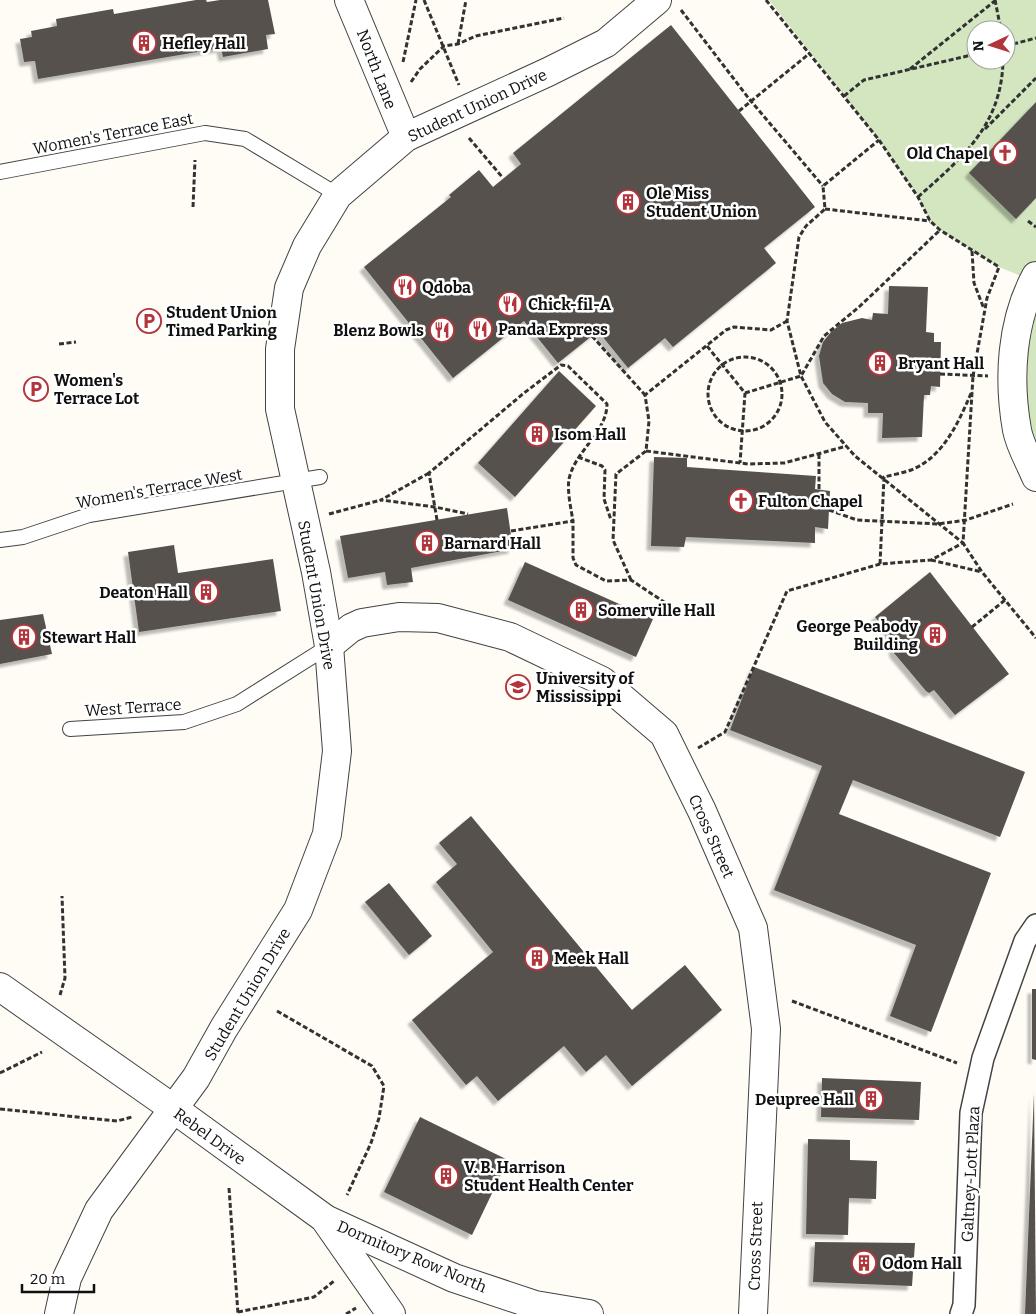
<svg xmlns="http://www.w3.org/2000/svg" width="1036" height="1314" font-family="Bitter,serif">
<defs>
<filter id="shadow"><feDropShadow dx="-4.5" dy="4.5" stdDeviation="1" flood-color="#0004"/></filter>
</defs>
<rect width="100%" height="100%" fill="#fefcf4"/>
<path fill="#d4e6c0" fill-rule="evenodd" d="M769 0H1036V477L1017 432 1033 281 999 267 940 230 930 221 918 197 879 140ZM976 30H1006V60H976Z"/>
<g fill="#57514d" filter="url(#shadow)">
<path d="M196 0H206L207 2 220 0H268L275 34 266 35 268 49 223 57 221 48 38 79 35 61 24 62 20 39 32 37 31 31 57 26 56 19 113 9 114 14Z"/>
<path d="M671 25 815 207 764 248 776 263 673 347 665 338 628 368 598 331 558 363 524 321 453 378 364 267 451 197 449 195 479 170 493 187 521 164 513 153Z"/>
<path d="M1036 102V198L1016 219 969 173Z"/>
<path d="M889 286 928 287 926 332 934 333V342H941L940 387 931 386 930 395H924L922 437 882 438 883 413H868V403L845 402 832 394 823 383 819 356 823 342 831 332 842 323 862 318 872 320 873 313 888 314Z"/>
<path d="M559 371 596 406 515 497 478 463Z"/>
<path d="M654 457 687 458V467L816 476 815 489 830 491 828 529 815 527V543L686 537 684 547 651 546Z"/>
<path d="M507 508 513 549 411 568 413 582 387 585 385 572 348 578 340 536Z"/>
<path d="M174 545 178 573 273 559 281 611 139 632 128 552Z"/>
<path d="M525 562 653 619 636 657 508 600Z"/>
<path d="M930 572 1009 674 955 715 934 690 929 693 926 691 894 653 893 648 898 644 875 617Z"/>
<path d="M43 614 52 654 0 664V620Z"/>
<path d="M754 667 1025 772 1000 837 853 780 839 814 991 873 931 1032 890 1016 916 945 774 890 822 766 730 730Z"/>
<path d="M471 816 632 1010 685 965 722 1010 632 1086 606 1055 586 1072 564 1046 498 1101 477 1076 466 1085 412 1020 493 952 436 882 457 864 439 843Z"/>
<path d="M389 883 432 936 409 955 365 902Z"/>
<path d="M1032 989H1036V1060L1032 1059Z"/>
<path d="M822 1078 921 1082 919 1120 821 1117Z"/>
<path d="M1034 1093 1036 1314H1025Z"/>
<path d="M420 1117 508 1160 472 1235 384 1192Z"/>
<path d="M808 1139 850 1140V1160L877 1161 876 1199 849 1198 848 1235 806 1234Z"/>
<path d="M815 1242 915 1243 912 1286 813 1282Z"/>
</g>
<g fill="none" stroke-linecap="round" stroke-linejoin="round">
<defs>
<g id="service">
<path d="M0 172 205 133 245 139 338 195"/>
<path d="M0 540 23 537 89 515 320 477"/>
<path d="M70 729 184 722 237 704 329 646"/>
</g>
<path id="pedestrian" d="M961 1314 964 1305 971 1113 983 1058 1025 941 1036 925"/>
<g id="minor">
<path d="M349 0 406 137"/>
<path d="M1036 276C1011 322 1008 379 1017 430 1020 446 1030 462 1036 477"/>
<path d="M329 646 351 628 362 623 399 617 438 618 510 637 602 681 664 734 702 811 753 928 766 1029 753 1314"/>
<path d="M0 987 174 1109 324 1218 391 1314"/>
<path d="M325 1219 454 1278 535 1305 589 1314"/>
<path d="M59 1314 67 1278 99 1210 196 1078 224 1028 298 910 327 834 337 751 329 646 316 572 280 409V349L289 288 307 246 338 195 406 137 548 72 606 43 657 0"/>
</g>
</defs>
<use href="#service" stroke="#434343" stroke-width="16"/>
<use href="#pedestrian" stroke="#434343" stroke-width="24"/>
<use href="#minor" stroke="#434343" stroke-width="30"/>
<g stroke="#323232" stroke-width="3" stroke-dasharray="5 2.5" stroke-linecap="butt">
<path d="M424 0 459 85"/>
<path d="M766 0 879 140 918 197 930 221 940 230 999 267 987 298 973 376 963 543 982 572 1036 638"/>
<path d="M995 0 1001 30"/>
<path d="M681 10 750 100 823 186"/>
<path d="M458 44 466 0"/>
<path d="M1006 46 1036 38"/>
<path d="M403 62 416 0"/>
<path d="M910 69 996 0"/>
<path d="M411 82 420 69 444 46 458 44 476 36 564 18"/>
<path d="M844 96 864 80 976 54"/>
<path d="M739 111 810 53"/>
<path d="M985 129 1036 78"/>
<path d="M469 138 503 178"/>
<path d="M918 197C962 158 1002 125 1003 60"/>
<path d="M193 207 195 160"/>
<path d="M825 209 930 221"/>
<path d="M1028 221 1036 227"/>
<path d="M972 251 974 283 984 309"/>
<path d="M208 317 261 310"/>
<path d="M592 336 645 395"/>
<path d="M59 344 76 342"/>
<path d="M707 346 745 393 740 463"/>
<circle cx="745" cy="394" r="37"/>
<path d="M940 374 988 376"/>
<path d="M745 393 801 376 824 336 859 307 940 230"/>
<path d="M646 451 748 464 784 463 847 446"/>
<path d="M819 454V490"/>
<path d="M578 457 602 466 605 470 604 499 611 520"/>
<path d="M429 473 381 500 435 507 468 514"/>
<path d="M829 510 857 520 938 524 966 520 1013 504"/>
<path d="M329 514 381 500"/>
<path d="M437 520 429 473 524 393 561 365 568 366 607 404C607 432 575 451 569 479 567 491 571 509 573 521"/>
<path d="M511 531 573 521V558L576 565 606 581 631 580 664 602"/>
<path d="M931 560 982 572"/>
<path d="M880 564 884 477C892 475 902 473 911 470 944 457 959 421 972 391"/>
<path d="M631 580 613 540 616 474 646 451 649 421 645 395 726 330 734 327 771 330 787 321"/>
<path d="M972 627 1005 600"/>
<path d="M698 748 725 732 787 591 880 564 931 560 963 543 855 456 825 422 801 376 787 321 799 237 806 226 825 209 823 186 879 140"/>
<path d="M60 995 65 978 62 896"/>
<path d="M792 1001 957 1063"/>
<path d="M277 1011 372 1066 384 1086 379 1118 371 1143 347 1195"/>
<path d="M0 1073 42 1052"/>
<path d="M0 1109 117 1121 132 1117"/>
<path d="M229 1188 238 1314"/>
<path d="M238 1312 314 1297 334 1281"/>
<path d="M346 1314 356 1308"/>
</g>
<use href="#service" stroke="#fff" stroke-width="14"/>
<use href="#pedestrian" stroke="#fff" stroke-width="21"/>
<use href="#minor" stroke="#fff" stroke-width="28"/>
</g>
<defs>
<symbol id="building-ring" viewBox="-11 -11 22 22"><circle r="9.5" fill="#fff" stroke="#b2353c" stroke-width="1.5"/><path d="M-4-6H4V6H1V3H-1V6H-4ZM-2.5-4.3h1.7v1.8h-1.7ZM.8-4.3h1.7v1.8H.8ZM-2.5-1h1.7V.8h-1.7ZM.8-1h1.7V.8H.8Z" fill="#b2353c"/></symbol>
<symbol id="church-ring" viewBox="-11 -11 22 22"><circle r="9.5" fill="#fff" stroke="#b2353c" stroke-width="1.5"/><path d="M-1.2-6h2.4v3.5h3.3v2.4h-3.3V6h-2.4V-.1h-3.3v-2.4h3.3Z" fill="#b2353c"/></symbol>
<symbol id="restaurant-ring" viewBox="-11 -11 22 22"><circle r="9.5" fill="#fff" stroke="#b2353c" stroke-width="1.5"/><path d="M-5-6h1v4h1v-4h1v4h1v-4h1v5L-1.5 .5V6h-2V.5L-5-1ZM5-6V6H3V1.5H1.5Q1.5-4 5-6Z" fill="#b2353c"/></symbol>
<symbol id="parking-ring" viewBox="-11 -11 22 22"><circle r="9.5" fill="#fff" stroke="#b2353c" stroke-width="1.5"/><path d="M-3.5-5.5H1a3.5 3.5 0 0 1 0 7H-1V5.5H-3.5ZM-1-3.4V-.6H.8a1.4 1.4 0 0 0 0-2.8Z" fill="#b2353c"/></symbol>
<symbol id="university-ring" viewBox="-11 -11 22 22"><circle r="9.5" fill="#fff" stroke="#b2353c" stroke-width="1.5"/><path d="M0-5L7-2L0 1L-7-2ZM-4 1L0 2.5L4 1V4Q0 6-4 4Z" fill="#b2353c"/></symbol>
</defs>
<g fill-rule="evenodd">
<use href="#building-ring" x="130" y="29" width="28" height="28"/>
<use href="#church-ring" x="991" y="139" width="28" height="28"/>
<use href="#building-ring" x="614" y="188" width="28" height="28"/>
<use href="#restaurant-ring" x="391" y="273" width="28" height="28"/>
<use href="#restaurant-ring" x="496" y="290" width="28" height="28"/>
<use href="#parking-ring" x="135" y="307" width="28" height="28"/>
<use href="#restaurant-ring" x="466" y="315" width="28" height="28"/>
<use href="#restaurant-ring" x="428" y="316" width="28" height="28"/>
<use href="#building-ring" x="866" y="349" width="28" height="28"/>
<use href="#parking-ring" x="22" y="375" width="28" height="28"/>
<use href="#building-ring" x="523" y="420" width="28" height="28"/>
<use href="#church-ring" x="727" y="487" width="28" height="28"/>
<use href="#building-ring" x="413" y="529" width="28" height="28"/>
<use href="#building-ring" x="192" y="578" width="28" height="28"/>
<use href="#building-ring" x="567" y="596" width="28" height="28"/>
<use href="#building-ring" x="921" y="621" width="28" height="28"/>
<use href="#building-ring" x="10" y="623" width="28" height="28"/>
<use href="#university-ring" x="504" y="673" width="28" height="28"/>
<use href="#building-ring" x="523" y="944" width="28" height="28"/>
<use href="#building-ring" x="857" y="1085" width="28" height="28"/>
<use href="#building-ring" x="432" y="1162" width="28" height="28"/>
<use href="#building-ring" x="850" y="1249" width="28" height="28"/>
</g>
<g text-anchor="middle" stroke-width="5" stroke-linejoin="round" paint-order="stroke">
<g font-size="16" font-weight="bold" fill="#101010" stroke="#fff" text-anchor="start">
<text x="162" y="49">Hefley Hall</text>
<text x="988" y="159" text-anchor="end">Old Chapel</text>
<text x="646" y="199">Ole Miss<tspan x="646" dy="18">Student Union</tspan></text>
<text x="422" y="293">Qdoba</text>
<text x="528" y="310">Chick-fil-A</text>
<text x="166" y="318">Student Union<tspan x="166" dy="18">Timed Parking</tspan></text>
<text x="498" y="335">Panda Express</text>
<text x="424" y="336" text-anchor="end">Blenz Bowls</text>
<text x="898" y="369">Bryant Hall</text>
<text x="54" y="386">Women's<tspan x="54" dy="18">Terrace Lot</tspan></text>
<text x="554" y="440">Isom Hall</text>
<text x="758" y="507">Fulton Chapel</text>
<text x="444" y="549">Barnard Hall</text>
<text x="188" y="598" text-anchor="end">Deaton Hall</text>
<text x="598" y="616">Somerville Hall</text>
<text x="918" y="632" text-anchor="end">George Peabody<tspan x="918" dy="18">Building</tspan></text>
<text x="42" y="643">Stewart Hall</text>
<text x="536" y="684">University of<tspan x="536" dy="18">Mississippi</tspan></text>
<text x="554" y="964">Meek Hall</text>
<text x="854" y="1105" text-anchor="end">Deupree Hall</text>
<text x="464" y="1173">V. B. Harrison<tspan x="464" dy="18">Student Health Center</tspan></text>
<text x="882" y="1269">Odom Hall</text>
</g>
<g font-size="16" fill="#101010" stroke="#fff">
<text transform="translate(377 69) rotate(69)" y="6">North Lane</text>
<text transform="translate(477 105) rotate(-25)" y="6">Student Union Drive</text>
<text transform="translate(113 133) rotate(-11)" y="6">Women's Terrace East</text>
<text transform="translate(159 488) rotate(-10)" y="6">Women's Terrace West</text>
<text transform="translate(317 595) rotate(80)" y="6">Student Union Drive</text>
<text transform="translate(133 707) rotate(-4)" y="6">West Terrace</text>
<text transform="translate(712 836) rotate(66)" y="6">Cross Street</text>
<text transform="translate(247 994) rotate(-59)" y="6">Student Union Drive</text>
<text transform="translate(210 1136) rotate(36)" y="6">Rebel Drive</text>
<text transform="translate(970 1174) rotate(-87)" y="6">Galtney-Lott Plaza</text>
<text transform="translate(755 1246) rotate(-88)" y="6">Cross Street</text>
<text transform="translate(412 1256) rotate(23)" y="6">Dormitory Row North</text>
</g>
</g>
<g transform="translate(991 45) rotate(266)"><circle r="24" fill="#ffffff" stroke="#9f9f9f"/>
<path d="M0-4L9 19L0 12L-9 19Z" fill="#b2353c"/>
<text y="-8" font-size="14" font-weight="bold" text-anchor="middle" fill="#101010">N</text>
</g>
<path d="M22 1284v8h72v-8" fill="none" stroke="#101010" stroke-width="2.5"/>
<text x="30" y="1284" font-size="15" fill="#101010" stroke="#ffffff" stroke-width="4" paint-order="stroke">20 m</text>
</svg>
